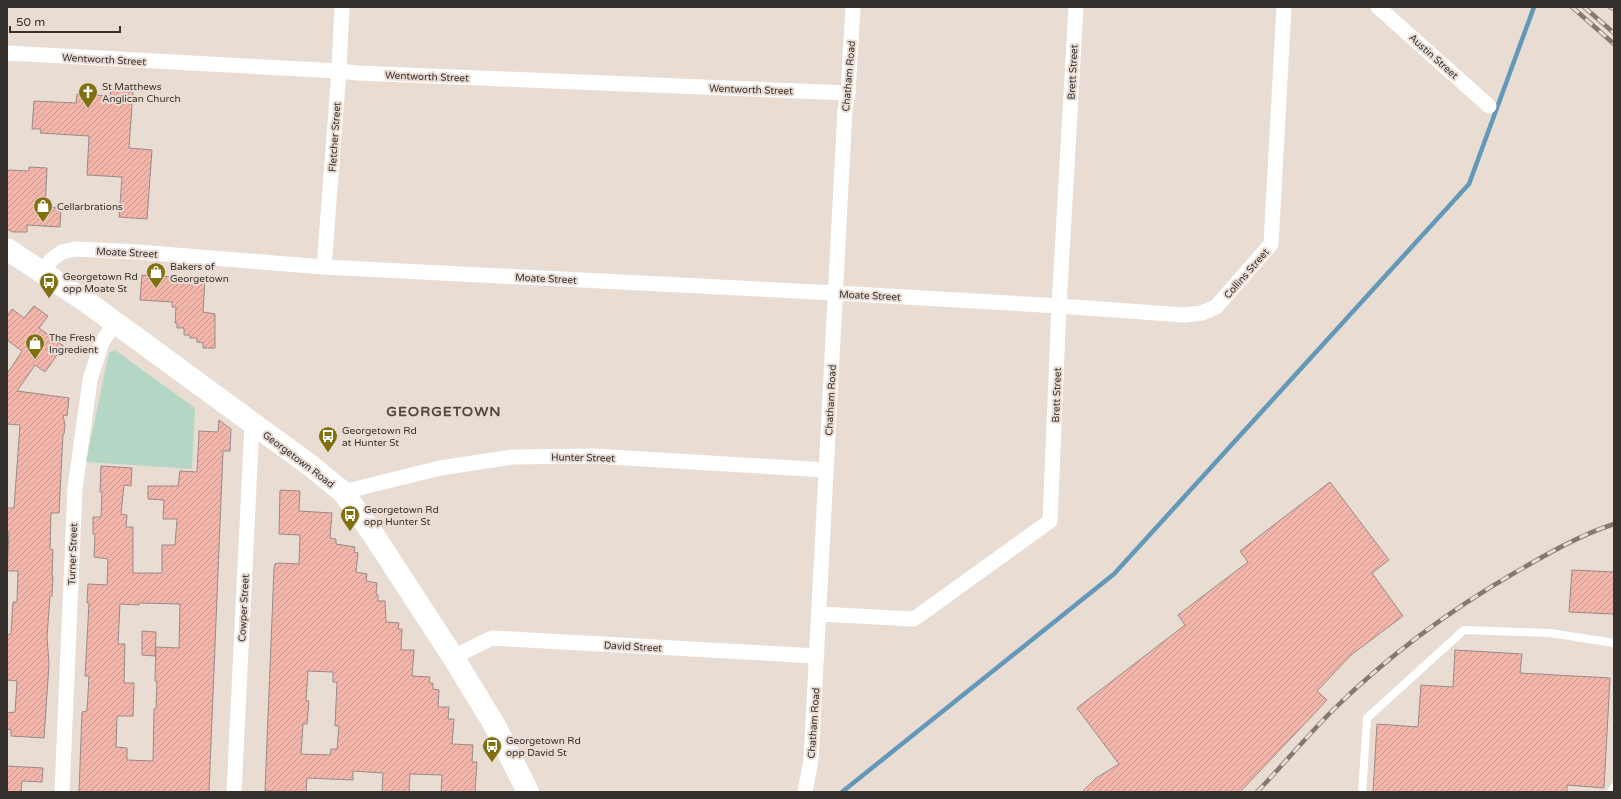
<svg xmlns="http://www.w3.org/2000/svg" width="1621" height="799" font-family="'Varela Round',sans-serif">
<defs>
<pattern id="building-hatch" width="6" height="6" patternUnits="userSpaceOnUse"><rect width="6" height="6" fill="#f4b6ab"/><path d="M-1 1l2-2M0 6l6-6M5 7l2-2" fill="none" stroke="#c6958c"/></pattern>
</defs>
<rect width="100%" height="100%" fill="#e9dcd3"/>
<path fill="#b4d7c5" d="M115 350 195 408 192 469 86 462 109 353Z"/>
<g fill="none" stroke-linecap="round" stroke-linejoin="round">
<path stroke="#6398b8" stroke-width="4.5" d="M842 792 1114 574 1469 184 1534 7"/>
</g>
<g fill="url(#building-hatch)" stroke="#998a87" fill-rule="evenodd">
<path d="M111 89 133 91 129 148 152 150 147 219 119 217 122 177 87 175 89 136 40 133 41 129H32L34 101 76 103 77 94 110 96Z"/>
<path d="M29 167 47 168 45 207 61 208 60 227 27 225V232H13L7 229V170L29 171Z"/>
<path d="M142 275 205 279 203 312 215 314V348H203V343L197 342V338H190V335H184V328H177V323H175L176 307H172V302L140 300Z"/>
<path d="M34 306 48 316 39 328 69 350 59 352 45 372 35 365 17 391 69 398 67 416 63 415 65 425 64 434H63L59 513H51L50 549 53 550 52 576H53L52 596H50L47 637 49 664 44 738 11 736V730L7 729V713L15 712 17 681 7 680V635L11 634 13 602H17L18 571H7L9 532H7V508H14L20 425 7 424V374L22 351 7 340V316L12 309 24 318Z"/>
<path d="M219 420 231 429 230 451H223L209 792H79L82 712 87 711 89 676H85L89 603H87L88 584 107 585 108 559 94 557 95 534H93V517H101L102 492H100L101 466 132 468 131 486 124 485 121 514 127 515 126 527H133V573H162V545H175L177 519H163L164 500 148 499V486H178L180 471 197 472 199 431 218 432ZM139 603 180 604 179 648 156 647 155 681H157L156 709H154L153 761 127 760V748L116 747 117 716H133L134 683H124L125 644H118L120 604 139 605Z"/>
<path d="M1330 482 1389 560 1372 573 1403 616 1351 655 1317 691 1327 700 1240 792H1082L1096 778 1119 764 1077 708 1185 625 1178 615 1248 562 1240 551Z"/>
<path d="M280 490 300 491 299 511 332 513 330 538 336 539V544L355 547 354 552 358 553 356 572 367 574 366 581 377 583 376 594 378 595V601H385L386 622 399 623 398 629H402L401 650H414L412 676 430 677 429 683H433V689L439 690 438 707H449L448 719H454L452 744 473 745 472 762H477L475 792H441L442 775 410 774 409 792H382L383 773 353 771V780L307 778 306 792 265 791 274 569 275 564 279 563 299 564 300 535 279 534ZM308 671 333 672V682H337L335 726H339L337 749H331L330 755 301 754 303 724H307L309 701H306Z"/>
<path d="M1572 570 1614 572V614L1569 612Z"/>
<path d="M142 631 156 632 155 656 142 655Z"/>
<path d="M1455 650 1522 654 1520 673 1610 678 1604 788 1567 785V792H1373L1377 724 1418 727 1421 685 1453 687Z"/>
<path d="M7 766 43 768 42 782 22 781 21 792H7Z"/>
</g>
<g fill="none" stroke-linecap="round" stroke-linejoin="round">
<g stroke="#fff" stroke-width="8">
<path d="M1362 792 1367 718 1464 630 1550 633 1614 643"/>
<path d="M1611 792 1614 787"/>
</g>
<g stroke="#fff" stroke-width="15">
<path d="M1378 7 1489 106"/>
<path d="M7 53 339 71 358 73 848 93"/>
<path d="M324 267 339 71 342 7"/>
<path d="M43 272 51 260 62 252 76 249 138 252 324 267 836 293 1059 306 1185 315 1202 313 1216 307 1271 244 1284 7"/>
<path d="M343 492 440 468 513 457 594 456 826 470"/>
<path d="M819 614 914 619 1050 521 1059 306 1076 7"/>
<path d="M453 657 492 638 817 656"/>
<path d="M62 792 75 488 90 380 102 342 115 323"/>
<path d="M234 792 252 424"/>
<path d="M805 792 811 760 845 109 848 93 853 7"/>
</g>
<path stroke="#fff" stroke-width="22" d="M7 249 87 302 311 466 343 492 371 531 453 657 494 724 528 792"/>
<defs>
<g id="rail">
<path d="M1572 7 1614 44"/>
<path d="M1584 7 1614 33"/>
<path d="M1610 7 1614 9"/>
<path d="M1257 792C1283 765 1307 736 1333 710 1388 656 1450 610 1516 572 1547 554 1580 535 1614 524"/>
</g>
</defs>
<use href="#rail" stroke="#827973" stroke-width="4.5"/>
<use href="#rail" stroke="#e9dcd3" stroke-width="3" stroke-dasharray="9" stroke-linecap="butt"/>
</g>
<defs>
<symbol id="church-pin" viewBox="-11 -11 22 30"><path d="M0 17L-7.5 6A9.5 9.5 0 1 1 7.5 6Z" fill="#81700f" stroke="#e9dcd3"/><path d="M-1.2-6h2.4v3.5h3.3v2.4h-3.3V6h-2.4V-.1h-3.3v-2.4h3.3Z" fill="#fff"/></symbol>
<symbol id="shop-pin" viewBox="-11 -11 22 30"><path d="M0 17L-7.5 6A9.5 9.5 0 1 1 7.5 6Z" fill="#81700f" stroke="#e9dcd3"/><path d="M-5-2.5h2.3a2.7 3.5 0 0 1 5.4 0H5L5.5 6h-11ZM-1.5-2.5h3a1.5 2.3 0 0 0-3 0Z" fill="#fff"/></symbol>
<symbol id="bus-pin" viewBox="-11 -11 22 30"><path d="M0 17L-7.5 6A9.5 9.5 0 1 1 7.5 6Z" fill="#81700f" stroke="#e9dcd3"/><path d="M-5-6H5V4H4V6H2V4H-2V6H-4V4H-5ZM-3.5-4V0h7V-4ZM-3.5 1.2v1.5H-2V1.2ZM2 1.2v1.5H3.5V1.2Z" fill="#fff"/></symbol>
</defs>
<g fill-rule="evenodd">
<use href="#church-pin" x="77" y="81" width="22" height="30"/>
<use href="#shop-pin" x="32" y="195" width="22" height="30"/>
<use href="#shop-pin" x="145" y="261" width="22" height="30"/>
<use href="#bus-pin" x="38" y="271" width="22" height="30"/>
<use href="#shop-pin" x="24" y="332" width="22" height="30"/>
<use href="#bus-pin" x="317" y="425" width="22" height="30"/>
<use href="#bus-pin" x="339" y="504" width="22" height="30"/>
<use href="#bus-pin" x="481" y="735" width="22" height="30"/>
</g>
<g text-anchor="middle" stroke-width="4" stroke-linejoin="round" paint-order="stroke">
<g font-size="10" fill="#37312e" stroke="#e9dcd3">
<text transform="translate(1434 56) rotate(42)" y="4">Austin Street</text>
<text transform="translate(104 59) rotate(3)" y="4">Wentworth Street</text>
<text transform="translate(1072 72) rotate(-87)" y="4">Brett Street</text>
<text transform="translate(427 76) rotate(2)" y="4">Wentworth Street</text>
<text transform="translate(848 76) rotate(-85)" y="4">Chatham Road</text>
<text transform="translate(751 89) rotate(2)" y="4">Wentworth Street</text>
<text transform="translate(334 137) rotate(-86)" y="4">Fletcher Street</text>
<text transform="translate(127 252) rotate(3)" y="4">Moate Street</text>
<text transform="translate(1246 273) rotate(-49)" y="4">Collins Street</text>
<text transform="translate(546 278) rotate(3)" y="4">Moate Street</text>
<text transform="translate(870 295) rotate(3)" y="4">Moate Street</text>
<text transform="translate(1056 395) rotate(-88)" y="4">Brett Street</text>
<text transform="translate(830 400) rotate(-87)" y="4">Chatham Road</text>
<text transform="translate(583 457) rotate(1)" y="4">Hunter Street</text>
<text transform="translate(299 459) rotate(37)" y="4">Georgetown Road</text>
<text transform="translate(72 554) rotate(-88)" y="4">Turner Street</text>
<text transform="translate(243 608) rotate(-87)" y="4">Cowper Street</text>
<text transform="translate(633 646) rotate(3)" y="4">David Street</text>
<text transform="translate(813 723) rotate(-86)" y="4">Chatham Road</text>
</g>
<g font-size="10" fill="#37312e" stroke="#e9dcd3" text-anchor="start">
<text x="102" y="90">St Matthews<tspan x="102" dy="12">Anglican Church</tspan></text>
<text x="57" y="210">Cellarbrations</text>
<text x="170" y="270">Bakers of<tspan x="170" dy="12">Georgetown</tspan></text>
<text x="63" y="280">Georgetown Rd<tspan x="63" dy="12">opp Moate St</tspan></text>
<text x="49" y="341">The Fresh<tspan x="49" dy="12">Ingredient</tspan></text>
<text x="342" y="434">Georgetown Rd<tspan x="342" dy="12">at Hunter St</tspan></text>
<text x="364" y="513">Georgetown Rd<tspan x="364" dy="12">opp Hunter St</tspan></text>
<text x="506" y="744">Georgetown Rd<tspan x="506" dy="12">opp David St</tspan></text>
</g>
<g font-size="14" font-weight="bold" letter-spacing="1" fill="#51463f" stroke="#e9dcd3">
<text x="444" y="416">GEORGETOWN</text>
</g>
</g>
<rect width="1621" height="799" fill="none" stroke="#37312e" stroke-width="16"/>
<path d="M10 26v6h110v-6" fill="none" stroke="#37312e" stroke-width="2"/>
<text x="16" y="26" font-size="12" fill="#37312e" stroke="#e9dcd3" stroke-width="3" paint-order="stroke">50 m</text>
</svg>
